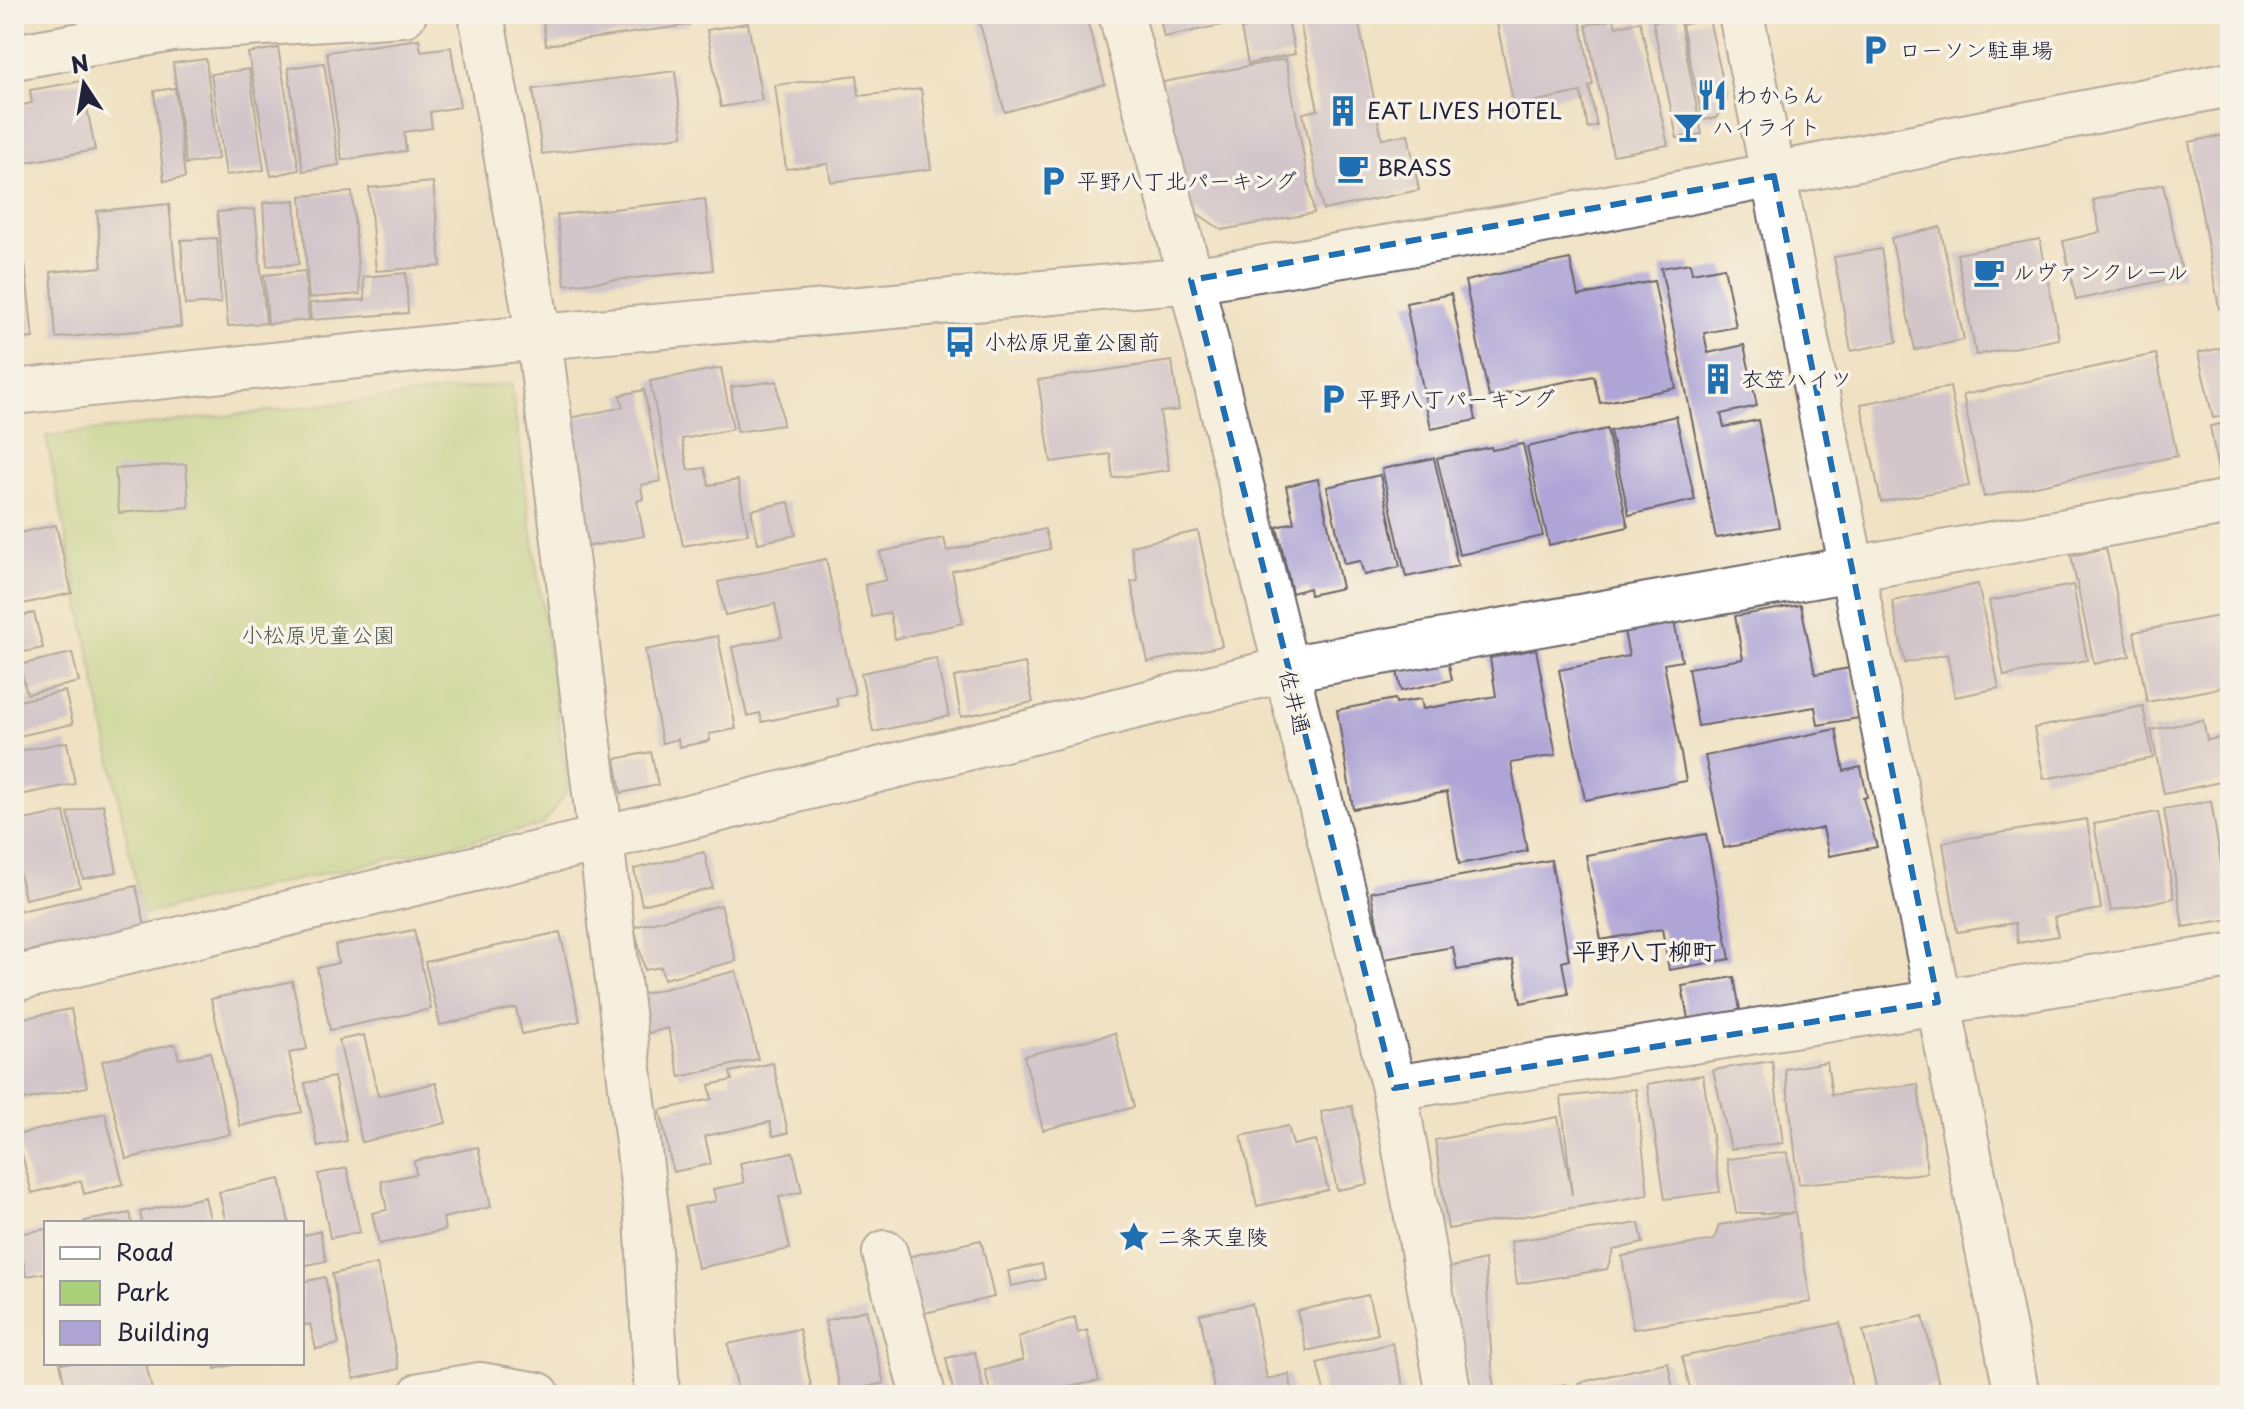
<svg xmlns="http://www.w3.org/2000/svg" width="2244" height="1409" font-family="'Playpen Sans','Klee One',sans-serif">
<rect width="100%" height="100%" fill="#f7f3e8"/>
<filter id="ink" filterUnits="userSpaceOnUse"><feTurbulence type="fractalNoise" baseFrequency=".0125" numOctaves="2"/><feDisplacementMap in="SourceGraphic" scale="16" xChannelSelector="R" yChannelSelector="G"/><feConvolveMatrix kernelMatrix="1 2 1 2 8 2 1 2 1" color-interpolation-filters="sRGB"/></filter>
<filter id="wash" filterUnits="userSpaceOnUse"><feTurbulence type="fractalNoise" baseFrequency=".006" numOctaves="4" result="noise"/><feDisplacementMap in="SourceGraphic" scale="32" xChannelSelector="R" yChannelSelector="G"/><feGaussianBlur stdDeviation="1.8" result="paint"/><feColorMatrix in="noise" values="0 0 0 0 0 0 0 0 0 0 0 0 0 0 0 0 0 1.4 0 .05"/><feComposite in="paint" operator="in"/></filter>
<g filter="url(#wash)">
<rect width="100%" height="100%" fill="#f0e1c2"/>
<path fill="#abd07a" stroke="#66795a" stroke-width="2" d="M511 384 568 790 542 825 142 914 46 436Z"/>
<g id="blocks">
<g fill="#aea5d6">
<path d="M542 14H688L689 25 546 45Z"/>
<path d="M977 14H1085L1105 84 1005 112Z"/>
<path d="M1159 14H1240L1241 21 1164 37Z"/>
<path d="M1319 14H1357L1382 139 1408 134 1419 190 1323 210 1303 113 1318 110 1299 18Z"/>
<path d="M1495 14H1579L1593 85 1589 86 1597 126 1588 128 1581 92 1514 106Z"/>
<path d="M1590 14H1611V15L1591 20Z"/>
<path d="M1679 17 1702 134 1677 138 1653 22Z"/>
<path d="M1614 19 1616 27 1640 21 1668 145 1613 155 1586 25Z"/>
<path d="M1709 19 1727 99 1716 118 1703 120 1682 25Z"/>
<path d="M1288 20 1295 54 1248 64 1241 29Z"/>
<path d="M748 23 762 100 721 107 707 30Z"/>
<path d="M419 39 421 51 451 47 460 107 430 112 432 128 404 132 406 151 342 160 327 52Z"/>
<path d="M278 48 299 170 271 176 248 53Z"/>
<path d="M206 59 218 159 186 164 173 63Z"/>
<path d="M1286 59 1314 213 1222 230 1186 206 1163 82Z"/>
<path d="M324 63 339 165 303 171 288 68Z"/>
<path d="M249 69 264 170 226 175 211 74Z"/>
<path d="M675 71 683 136 542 154 533 89Z"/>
<path d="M857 75 859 96 921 89 931 169 831 182 828 164 786 169 775 85Z"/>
<path d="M82 81 95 150 23 163 14 107 32 103 30 90Z"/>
<path d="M175 88 185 178 164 181 154 91Z"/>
<path d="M2230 134V306L2219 308 2189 142Z"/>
<path d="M14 168 20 190 14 191Z"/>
<path d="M433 182 441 266 376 271 369 188Z"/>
<path d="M2163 184 2183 276 2076 300 2063 241 2100 232 2093 200Z"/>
<path d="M352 192 360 294 309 298 301 196Z"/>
<path d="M705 199 713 270 565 285 557 215Z"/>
<path d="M295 200 299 264 267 266 263 203Z"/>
<path d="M169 204 181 327 56 338 51 272 102 267 97 211Z"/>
<path d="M255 209 266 323 228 326 217 212Z"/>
<path d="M1940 227 1964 340 1915 350 1891 238Z"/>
<path d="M217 238 221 303 185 305 181 240Z"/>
<path d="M2040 239 2059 339 1976 355 1957 254Z"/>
<path d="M1881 249 1897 342 1851 351 1834 257Z"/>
<path d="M1570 259 1578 296 1654 281 1676 388 1600 403 1594 376 1489 397 1465 281Z"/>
<path d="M1690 263 1692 273 1724 267 1736 327 1704 333 1708 353 1744 345 1757 406 1721 414 1724 427 1758 420 1779 527 1716 538 1661 268Z"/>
<path d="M25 264 33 338 14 340V265Z"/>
<path d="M305 271 309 320 268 324 264 275Z"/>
<path d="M406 273 408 313 311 320 310 303 365 300 363 277Z"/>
<path d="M1451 294 1476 420 1431 429 1406 303Z"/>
<path d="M2230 346V414L2213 418 2198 353Z"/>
<path d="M2156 354 2177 456 1984 497 1963 395Z"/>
<path d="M1172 361 1179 410 1160 412 1169 470 1113 478 1110 454 1051 462 1038 380Z"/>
<path d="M721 368 733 429 682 439 688 470 705 468 709 485 738 480 748 534 683 546 650 381Z"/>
<path d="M777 381 783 425 737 432 731 387Z"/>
<path d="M1950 387 1969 486 1881 502 1861 404Z"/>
<path d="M644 390 661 481 641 485 643 499 637 501 644 536 585 547 560 420 623 407 620 395Z"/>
<path d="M1676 416 1695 500 1629 515 1610 431Z"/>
<path d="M2230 422V479L2220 481 2210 426Z"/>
<path d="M1607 429 1628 527 1549 545 1527 447Z"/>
<path d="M1523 444 1543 536 1459 555 1437 458 1491 447 1492 450Z"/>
<path d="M1434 458 1458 566 1406 577 1382 469Z"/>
<path d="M186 464 189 507 119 513 115 469Z"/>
<path d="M1380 475 1400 567 1364 575 1360 561 1344 564 1327 487Z"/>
<path d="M1318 479 1342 588 1310 595 1309 588 1292 593 1277 527 1294 522 1286 486Z"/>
<path d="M789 502 796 535 758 543 751 510Z"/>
<path d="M56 525 72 593 14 606V534Z"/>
<path d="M1045 529 1050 549 952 571 963 623 895 639 890 613 872 617 865 585 886 580 880 552 944 538 947 551Z"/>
<path d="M1198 531 1222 646 1148 662 1131 582 1138 581 1131 546Z"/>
<path d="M2106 548 2130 656 2094 664 2071 556Z"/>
<path d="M826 559 855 694 836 698 838 706 762 722 760 713 747 716 732 647 782 637 775 604 725 615 718 582Z"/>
<path d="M1978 584 1999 688 1955 697 1947 654 1905 663 1892 601Z"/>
<path d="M2073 585 2087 660 2004 676 1989 601Z"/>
<path d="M1801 605 1815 674 1850 668 1859 718 1818 725 1815 707 1698 726 1688 668 1743 659 1735 616Z"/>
<path d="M34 613 43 648 14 654V618Z"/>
<path d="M2230 614V686L2147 702 2134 632Z"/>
<path d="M1673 616 1682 661 1664 664 1686 781 1585 800 1559 670 1629 656 1623 626Z"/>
<path d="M718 636 736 729 709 734 710 741 679 747 678 739 662 743 645 650Z"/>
<path d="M1536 649 1556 755 1511 763 1527 851 1459 864 1447 792 1353 809 1337 710 1395 699 1396 703 1421 699 1423 709 1496 696 1490 658Z"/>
<path d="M72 653 79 682 27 694 21 671 14 673V666Z"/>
<path d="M936 658 949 716 873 732 861 673Z"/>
<path d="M1448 660 1452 680 1401 691 1397 671Z"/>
<path d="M1025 663 1033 702 961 717 954 677Z"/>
<path d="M65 691 73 724 14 737V702Z"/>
<path d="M2143 706 2153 758 2044 779 2034 728Z"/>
<path d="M2203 720 2207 740 2230 736V780L2164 794 2151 730Z"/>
<path d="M1836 729 1844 771 1861 767 1867 797 1863 798 1877 847 1829 856 1823 828 1724 848 1705 756Z"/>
<path d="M67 742 75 784 14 796V752Z"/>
<path d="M651 752 658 785 621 793 615 759Z"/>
<path d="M2211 801 2230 919 2183 927 2164 809Z"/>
<path d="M103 804 117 872 83 879 68 813Z"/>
<path d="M64 812 80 887 25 899 14 850V822Z"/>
<path d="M2158 812 2174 898 2111 911 2094 824Z"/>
<path d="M2087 819 2101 909 2054 917 2058 936 2018 943 2015 923 1957 932 1943 842Z"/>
<path d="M1706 834 1730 959 1669 970 1662 929 1601 940 1586 855Z"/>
<path d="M704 852 713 888 642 905 634 869Z"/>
<path d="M1551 860 1569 960 1562 962 1568 994 1521 1003 1513 960 1457 970 1453 947 1384 959 1371 892Z"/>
<path d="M136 886 145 926 14 954V888L20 911Z"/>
<path d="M721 905 736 961 664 979 661 967 645 970 634 927Z"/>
<path d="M414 930 431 1009 330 1030 317 968 338 963 335 945Z"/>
<path d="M560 932 580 1021 522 1034 516 1008 440 1025 425 962Z"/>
<path d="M736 971 758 1059 680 1077 668 1028 648 1033 639 995Z"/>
<path d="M1734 977 1740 1010 1688 1019 1682 986Z"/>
<path d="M292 981 307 1049 289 1053 302 1112 240 1126 211 999Z"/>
<path d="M71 1009 87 1087 14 1102V1020Z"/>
<path d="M1115 1033 1134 1107 1043 1130 1024 1056Z"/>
<path d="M364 1035 378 1096 436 1083 446 1123 362 1142 339 1040Z"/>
<path d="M175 1044 179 1059 210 1052 230 1134 126 1159 102 1061Z"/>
<path d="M1772 1061 1783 1143 1731 1149 1713 1070Z"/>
<path d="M1827 1062 1832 1095 1918 1084 1927 1173 1799 1184 1785 1069Z"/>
<path d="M773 1063 788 1133 773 1136 770 1122 705 1136 711 1164 673 1172 660 1110 712 1099 709 1085 732 1080 730 1072Z"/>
<path d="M1703 1075 1720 1192 1665 1199 1647 1084Z"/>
<path d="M334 1077 347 1141 318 1147 305 1083Z"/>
<path d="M1636 1089 1648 1195 1448 1229 1435 1140 1558 1117 1572 1195 1561 1097Z"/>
<path d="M1352 1106 1368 1184 1337 1190 1321 1112Z"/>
<path d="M105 1113 123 1184 84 1194 81 1181 32 1193 17 1135Z"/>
<path d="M1288 1126 1293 1145 1316 1140 1328 1190 1257 1206 1241 1136Z"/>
<path d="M478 1147 491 1207 443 1218 445 1230 379 1244 372 1213 387 1210 381 1181 416 1174 414 1161Z"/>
<path d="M793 1152 802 1192 779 1197 790 1249 698 1268 685 1207 716 1201 713 1189 744 1183 740 1163Z"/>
<path d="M1787 1152 1795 1213H1736L1727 1159Z"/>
<path d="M347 1168 360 1232 330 1238 318 1174Z"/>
<path d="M280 1179 289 1223H226L219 1192Z"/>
<path d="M205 1197 211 1223H142L140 1212Z"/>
<path d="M130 1213 132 1223H84V1221Z"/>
<path d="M1795 1213 1811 1302 1633 1329 1622 1256 1714 1240 1719 1225Z"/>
<path d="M1639 1223 1643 1243 1613 1250 1607 1269 1517 1284 1511 1241Z"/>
<path d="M46 1229V1273L26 1276 18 1234Z"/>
<path d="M320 1231 326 1261 302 1266V1236Z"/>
<path d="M981 1240 994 1297 920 1314 907 1257Z"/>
<path d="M1485 1260 1494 1395H1472L1448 1268Z"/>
<path d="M377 1264 399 1369 354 1379 332 1274Z"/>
<path d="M1042 1264 1045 1279 1011 1286 1008 1271Z"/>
<path d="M325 1277 339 1344 316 1349 310 1324 302 1326V1282Z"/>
<path d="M1368 1295 1378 1334 1307 1351 1297 1311Z"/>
<path d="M1252 1304 1267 1379 1289 1374 1293 1395H1215L1200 1314Z"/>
<path d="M866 1310 884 1383 841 1393 825 1321Z"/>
<path d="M1923 1316 1939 1385 1902 1395H1878L1863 1331Z"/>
<path d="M1075 1317 1078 1333 1087 1330 1099 1381 1041 1392 1042 1395H991L985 1370 1023 1360 1018 1337Z"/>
<path d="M1840 1323 1853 1395H1692L1682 1357Z"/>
<path d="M799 1329 813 1395H739L728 1344Z"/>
<path d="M1392 1343 1406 1395H1325L1317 1363Z"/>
<path d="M975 1352 984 1395H954L946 1358Z"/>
<path d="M1668 1362 1674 1395H1581L1578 1383Z"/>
<path d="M60 1363H146L153 1395H67Z"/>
<path d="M214 1363H237V1364L215 1369Z"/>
<path d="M1565 1384 1568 1395H1529V1394Z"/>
</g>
</g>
</g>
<g filter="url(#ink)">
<use href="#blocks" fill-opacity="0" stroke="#6a656a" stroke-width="2"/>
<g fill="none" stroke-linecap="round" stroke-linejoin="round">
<defs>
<g id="minor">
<path d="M481 14 539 337 647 1216 657 1395"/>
<path d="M1121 14 1191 280 1286 669 1394 1088 1449 1395"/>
<path d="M1741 14 2017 1395"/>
<path d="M14 57 172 29 404 14"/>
<path d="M14 392 539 337 1191 280 1512 227 2230 84"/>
<path d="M14 979 599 839 1286 669 2230 502"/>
<path d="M1394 1088 2230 956"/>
<path d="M885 1253 923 1395"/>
<path d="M421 1395 480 1385 538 1395"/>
</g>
</defs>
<use href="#minor" stroke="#6a656a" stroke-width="48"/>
<use href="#minor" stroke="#fff" stroke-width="44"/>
</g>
</g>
<path d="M0 0H2244V1409H0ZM1774 176 1938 1002 1394 1088 1191 280Z" fill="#f0e1c2" fill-opacity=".55" fill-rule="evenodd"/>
<path fill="none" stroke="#1f6fb2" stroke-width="6" stroke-dasharray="16 10" stroke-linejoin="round" d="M1774 176 1938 1002 1394 1088 1191 280Z"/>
<defs>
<symbol id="parking-bare" viewBox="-9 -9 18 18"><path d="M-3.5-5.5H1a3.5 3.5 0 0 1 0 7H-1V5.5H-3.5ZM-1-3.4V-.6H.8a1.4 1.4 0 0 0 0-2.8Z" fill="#1f6fb2" stroke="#f7f3e8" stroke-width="2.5" paint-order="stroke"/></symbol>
<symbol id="restaurant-bare" viewBox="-9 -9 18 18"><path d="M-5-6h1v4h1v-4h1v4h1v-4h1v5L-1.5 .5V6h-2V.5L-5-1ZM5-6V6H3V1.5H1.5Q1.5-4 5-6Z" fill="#1f6fb2" stroke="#f7f3e8" stroke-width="2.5" paint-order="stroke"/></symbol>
<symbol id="building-bare" viewBox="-9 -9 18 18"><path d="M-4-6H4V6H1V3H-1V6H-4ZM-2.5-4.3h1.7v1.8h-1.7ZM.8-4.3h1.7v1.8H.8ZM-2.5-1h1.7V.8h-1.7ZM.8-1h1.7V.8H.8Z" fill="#1f6fb2" stroke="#f7f3e8" stroke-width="2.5" paint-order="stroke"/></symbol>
<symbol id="bar-bare" viewBox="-9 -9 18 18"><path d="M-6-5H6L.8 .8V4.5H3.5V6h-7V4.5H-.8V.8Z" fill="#1f6fb2" stroke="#f7f3e8" stroke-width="2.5" paint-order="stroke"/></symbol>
<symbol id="cafe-bare" viewBox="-9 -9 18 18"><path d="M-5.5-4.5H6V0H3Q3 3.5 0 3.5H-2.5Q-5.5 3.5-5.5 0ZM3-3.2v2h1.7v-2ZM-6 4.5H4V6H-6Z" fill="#1f6fb2" stroke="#f7f3e8" stroke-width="2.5" paint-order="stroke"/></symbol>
<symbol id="bus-bare" viewBox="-9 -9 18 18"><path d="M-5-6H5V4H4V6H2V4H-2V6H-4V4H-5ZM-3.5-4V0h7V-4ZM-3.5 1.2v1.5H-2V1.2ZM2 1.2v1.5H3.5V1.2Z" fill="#1f6fb2" stroke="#f7f3e8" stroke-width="2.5" paint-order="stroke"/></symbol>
<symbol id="sight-bare" viewBox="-9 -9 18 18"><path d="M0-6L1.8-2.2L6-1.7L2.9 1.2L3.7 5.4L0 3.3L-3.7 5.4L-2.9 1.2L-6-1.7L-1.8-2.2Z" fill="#1f6fb2" stroke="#f7f3e8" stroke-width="2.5" paint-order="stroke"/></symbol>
</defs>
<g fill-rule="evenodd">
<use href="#parking-bare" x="1853" y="28" width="44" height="44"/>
<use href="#restaurant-bare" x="1690" y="73" width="44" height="44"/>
<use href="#building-bare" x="1321" y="89" width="44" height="44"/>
<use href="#bar-bare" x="1666" y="105" width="44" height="44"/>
<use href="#cafe-bare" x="1331" y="146" width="44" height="44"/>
<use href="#parking-bare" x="1031" y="159" width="44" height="44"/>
<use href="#cafe-bare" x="1967" y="250" width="44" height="44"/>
<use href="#bus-bare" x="938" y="320" width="44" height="44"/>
<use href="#building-bare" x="1696" y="357" width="44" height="44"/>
<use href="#parking-bare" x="1311" y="377" width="44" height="44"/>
<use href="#sight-bare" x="1112" y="1215" width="44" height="44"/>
</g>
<g text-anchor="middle" stroke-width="7" stroke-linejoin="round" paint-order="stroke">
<g font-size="22" fill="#22223b" stroke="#f7f3e8" text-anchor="start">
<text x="1899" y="58">ローソン駐車場</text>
<text x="1736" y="103">わからん</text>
<text x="1367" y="119">EAT LIVES HOTEL</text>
<text x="1712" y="135">ハイライト</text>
<text x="1377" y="176">BRASS</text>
<text x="1077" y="189">平野八丁北パーキング</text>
<text x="2013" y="280">ルヴァンクレール</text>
<text x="984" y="350">小松原児童公園前</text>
<text x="1742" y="387">衣笠ハイツ</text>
<text x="1357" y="407">平野八丁パーキング</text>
<text x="1158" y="1245">二条天皇陵</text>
</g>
<g font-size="22" fill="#4b564e" stroke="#f7f3e8">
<text x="318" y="643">小松原児童公園</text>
</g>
<g font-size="22" fill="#22223b" stroke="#f7f3e8">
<text transform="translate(1295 702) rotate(76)" y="8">佐井通</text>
</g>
<g font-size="24" font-weight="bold" fill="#22223b" stroke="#f7f3e8">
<text x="1644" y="960">平野八丁柳町</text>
</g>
</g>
<rect width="2244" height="1409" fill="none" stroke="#f7f3e8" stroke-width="48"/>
<rect x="44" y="1221" width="260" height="144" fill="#f7f3e8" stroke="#a29fa3" stroke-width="2"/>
<rect x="60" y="1247" width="40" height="12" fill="#ffffff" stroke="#a29fa3" stroke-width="2"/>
<text x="116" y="1261" font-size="24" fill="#22223b">Road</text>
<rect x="60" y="1281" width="40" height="24" fill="#abd07a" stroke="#a29fa3" stroke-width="2"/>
<text x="116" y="1301" font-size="24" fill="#22223b">Park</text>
<rect x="60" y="1321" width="40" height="24" fill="#aea5d6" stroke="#a29fa3" stroke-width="2"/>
<text x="116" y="1341" font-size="24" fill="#22223b">Building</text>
<g transform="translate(84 84) rotate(348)" stroke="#f7f3e8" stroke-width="6" paint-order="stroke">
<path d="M0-6L14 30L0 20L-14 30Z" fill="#22223b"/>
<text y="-12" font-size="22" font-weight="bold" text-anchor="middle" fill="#22223b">N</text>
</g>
</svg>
